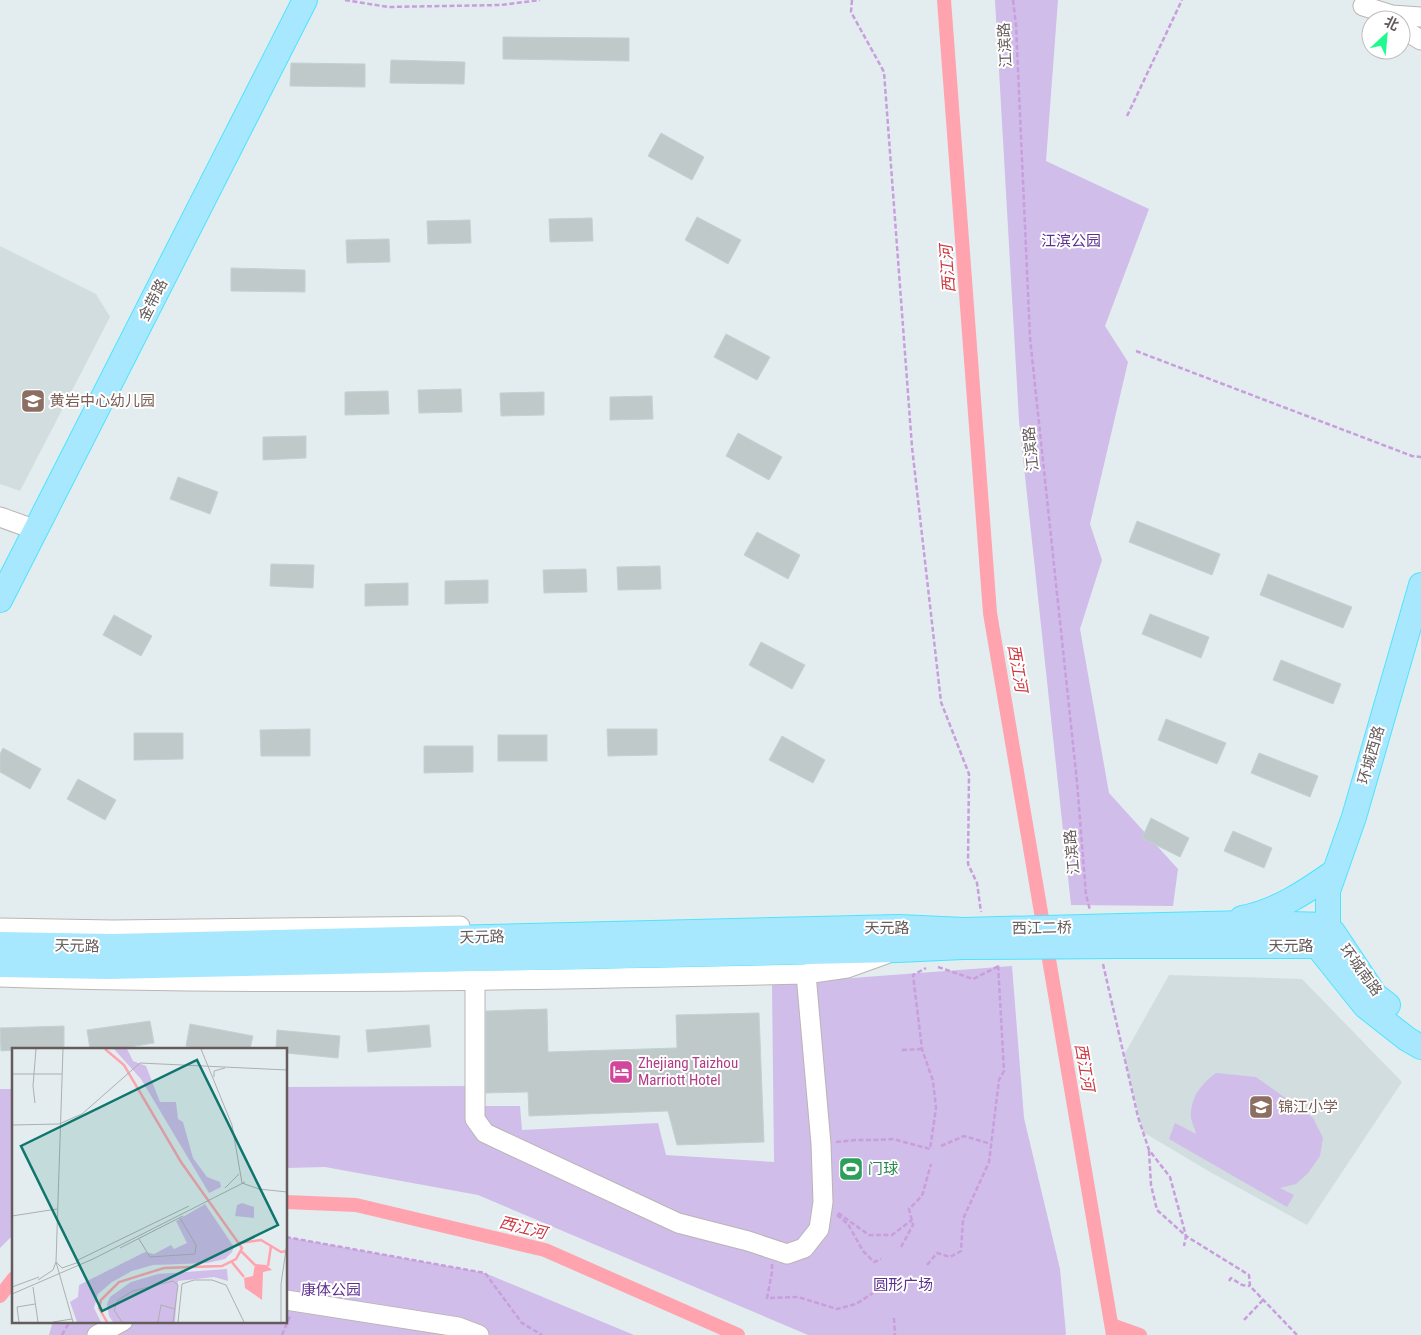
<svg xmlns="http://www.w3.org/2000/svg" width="1421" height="1335" font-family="'Roboto Condensed','Noto Sans SC',sans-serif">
<rect width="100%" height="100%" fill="#e3edef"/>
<g fill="#d1dddf">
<path d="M0 246 96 294 110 317 20 491 0 484Z"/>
<path d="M1169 975 1302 979 1402 1082 1307 1225 1210 1172 1143 1132 1124 1055Z"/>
</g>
<g fill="#d0bde9">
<path d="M995 0H1058L1046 161 1149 209 1105 326 1128 362 1090 524 1102 560 1080 629 1109 793 1178 869 1173 906 1071 905 1019 420Z"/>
<path d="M1012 966 1024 1118 1060 1269 1066 1334 1065 1335H808L478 1195 325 1167 286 1168V1087L467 1086 474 1106H520L522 1130 658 1123 666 1155 774 1162 772 984Z"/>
<path d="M1216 1073 1256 1077 1313 1118 1323 1138 1320 1156 1308 1173 1296 1184 1280 1188 1294 1195 1287 1207 1169 1139 1175 1123 1196 1134C1195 1129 1192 1123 1191 1118 1190 1098 1201 1084 1216 1073Z"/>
<path d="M0 1089H14V1234L0 1248Z"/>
<path d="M286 1237 485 1273 634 1335H49L53 1321H286Z"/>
</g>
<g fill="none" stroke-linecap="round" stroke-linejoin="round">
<g stroke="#ffa3af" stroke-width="14">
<path d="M944 0 990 613 1113 1335"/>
<path d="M286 1202 356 1205 545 1250 738 1335"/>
<path d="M0 1296 14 1278"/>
<path d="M1112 1325 1140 1335"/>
</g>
</g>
<g fill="#c0c9ca" stroke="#c0d2d5">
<path d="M503 37 629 38V61L503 59Z"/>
<path d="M391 60 465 62 464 84 390 83Z"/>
<path d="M291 63 365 64V87L290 86Z"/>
<path d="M661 133 704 157 692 180 648 156Z"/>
<path d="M697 217 741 240 728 264 685 240Z"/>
<path d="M592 218 593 241 550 242 549 219Z"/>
<path d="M470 220 471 243 428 244 427 221Z"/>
<path d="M389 239 390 262 347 263 346 240Z"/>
<path d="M231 268 305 270V292L231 291Z"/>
<path d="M726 334 770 357 757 380 714 357Z"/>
<path d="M461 389 462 412 419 413 418 390Z"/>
<path d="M388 391 389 414 345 415V392Z"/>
<path d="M544 392V415L501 416 500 393Z"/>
<path d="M652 396 653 419 610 420V397Z"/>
<path d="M738 433 782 457 769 480 726 456Z"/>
<path d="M306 436V458L263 460V437Z"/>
<path d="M178 477 218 492 210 514 170 499Z"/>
<path d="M1137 521 1220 554 1212 575 1129 542Z"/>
<path d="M757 532 800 555 788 579 744 555Z"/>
<path d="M271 564 314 565 313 588 270 586Z"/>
<path d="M660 566 661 589 618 590 617 567Z"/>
<path d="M586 569 587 592 544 593 543 570Z"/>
<path d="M1268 574 1352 607 1343 628 1260 595Z"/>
<path d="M488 580V603L445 604V581Z"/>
<path d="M408 583V605L365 606V584Z"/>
<path d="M1150 614 1209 637 1201 658 1142 634Z"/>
<path d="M114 615 152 636 141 656 103 635Z"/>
<path d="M761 642 805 665 792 689 749 665Z"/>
<path d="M1281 660 1341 684 1333 704 1273 680Z"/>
<path d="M1166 719 1226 743 1217 764 1158 740Z"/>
<path d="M310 729V756H261L260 730Z"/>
<path d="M607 729H657V755L608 756Z"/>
<path d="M134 733H183V759L134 760Z"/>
<rect x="498" y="735" width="49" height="26"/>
<path d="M782 736 825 760 813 783 769 760Z"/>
<path d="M424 746H473V772L424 773Z"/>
<path d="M3 748 41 769 30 789 0 772V754Z"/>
<path d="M1259 753 1318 776 1310 797 1251 773Z"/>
<path d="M78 779 116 800 105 820 67 799Z"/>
<path d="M1151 818 1189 838 1180 857 1142 838Z"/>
<path d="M1233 831 1272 848 1264 868 1224 851Z"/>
<path d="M547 1009 548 1052 677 1048 676 1015 759 1013 764 1142 677 1145 668 1111 529 1116 528 1092 486 1093V1011Z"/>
<path d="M150 1021 154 1043 117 1049H90L87 1030Z"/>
<path d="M190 1024 253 1036 250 1049H198L186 1046Z"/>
<path d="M429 1025 431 1047 368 1052 366 1030Z"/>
<path d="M64 1026V1049H14V1050L1 1051 0 1028Z"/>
<path d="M277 1030 340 1036 338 1058 286 1053V1049H276Z"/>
</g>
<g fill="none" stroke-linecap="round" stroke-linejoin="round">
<defs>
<g id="minor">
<path d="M1363 6 1392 15 1421 17"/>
<path d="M1401 28 1421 40"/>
<path d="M0 517 36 530"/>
<path d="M0 928 113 930 460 926"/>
<path d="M0 977C269 986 537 980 806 974L847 968 886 954"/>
<path d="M475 981V1119L485 1133 678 1223 748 1241 787 1254 804 1248 819 1229 823 1202 821 1144 806 974"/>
<path d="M286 1300 458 1327 479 1335"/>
<path d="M97 1335 123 1321"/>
</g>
<g id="major">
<path d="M1421 585 1354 817 1328 891V925L1317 946 1365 1006 1407 1039 1421 1047"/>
<path d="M0 600 305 0"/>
<path d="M1242 918C1276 912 1307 891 1334 872"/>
<path d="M1121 926 1248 923 1328 925"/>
<path d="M1333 932 1375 995 1388 1005"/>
<path d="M0 944 113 946 899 927 964 930"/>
<path d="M1120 946H1342"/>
<path d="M0 965 108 967 898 950 963 947"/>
</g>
</defs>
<use href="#minor" stroke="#bbb4b4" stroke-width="21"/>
<use href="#major" stroke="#4ce4ff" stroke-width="26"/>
<g stroke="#c99edd" stroke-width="2.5" stroke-dasharray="5 2.5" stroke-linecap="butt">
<path d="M345 0 388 7 501 5 540 0"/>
<path d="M852 0 851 12 884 72 912 447 941 702 969 774 968 864 977 883 981 912"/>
<path d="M1013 0 1016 25 1030 338 1077 782 1086 895 1090 910"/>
<path d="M1127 116 1182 0"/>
<path d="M1136 351 1412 456 1421 457"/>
<path d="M1103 964 1138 1117 1149 1150 1170 1177 1186 1236 1249 1275 1250 1286 1297 1335"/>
<path d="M938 967 973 979 999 966"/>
<path d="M902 1050 922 1049"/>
<path d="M836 1142 855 1140H875L893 1139 930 1149 936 1108 933 1081 922 1049 913 975 926 968"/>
<path d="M941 1146 964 1136 991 1144"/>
<path d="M1149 1151 1151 1185 1157 1210 1186 1236 1184 1246"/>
<path d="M838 1213 869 1235H892L912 1220"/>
<path d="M837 1215 848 1224 863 1251 874 1262 881 1259"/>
<path d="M286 1237 485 1273 522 1323 542 1335"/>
<path d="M901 1247 913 1225 909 1209 922 1196 931 1164"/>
<path d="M772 1264V1272L767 1298 798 1297 837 1309 856 1304 873 1293"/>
<path d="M927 1265 937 1253 950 1257 961 1251 963 1219 989 1162 999 1080 1004 1071 998 964"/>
<path d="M1229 1281 1231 1278 1242 1285 1250 1286"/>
<path d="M894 1318 895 1335"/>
<path d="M1244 1320 1263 1300"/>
<path d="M62 1335 70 1321"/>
<path d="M282 1335 290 1316"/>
</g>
<use href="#minor" stroke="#fff" stroke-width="19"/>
<use href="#major" stroke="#a8e8ff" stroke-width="24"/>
<defs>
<g id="major-bridge">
<path d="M964 930 1121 926"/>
<path d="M963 947 1120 946"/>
</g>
</defs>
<use href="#major-bridge" stroke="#4ce4ff" stroke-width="26" stroke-linecap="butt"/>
<use href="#major-bridge" stroke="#a8e8ff" stroke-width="24"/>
</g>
<defs>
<symbol id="school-square" viewBox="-11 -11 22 22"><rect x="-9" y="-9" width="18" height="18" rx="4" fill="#8d6e63" stroke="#fff"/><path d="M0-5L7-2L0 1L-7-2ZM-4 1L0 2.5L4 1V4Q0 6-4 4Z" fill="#fff"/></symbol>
<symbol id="hotel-square" viewBox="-11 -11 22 22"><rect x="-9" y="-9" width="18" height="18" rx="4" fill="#d1479c" stroke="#fff"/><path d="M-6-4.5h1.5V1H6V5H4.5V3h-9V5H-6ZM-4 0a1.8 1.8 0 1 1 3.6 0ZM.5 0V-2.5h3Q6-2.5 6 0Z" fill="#fff"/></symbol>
<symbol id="stadium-square" viewBox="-11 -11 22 22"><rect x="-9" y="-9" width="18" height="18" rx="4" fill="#2e9e5b" stroke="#fff"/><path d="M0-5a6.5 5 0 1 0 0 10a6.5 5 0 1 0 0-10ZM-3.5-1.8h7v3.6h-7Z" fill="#fff"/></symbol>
</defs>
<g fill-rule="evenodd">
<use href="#school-square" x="19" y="387" width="28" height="28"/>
<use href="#hotel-square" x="607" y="1058" width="28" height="28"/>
<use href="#school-square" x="1247" y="1093" width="28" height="28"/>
<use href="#stadium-square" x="837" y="1155" width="28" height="28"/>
</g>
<g text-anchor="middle" stroke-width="4" stroke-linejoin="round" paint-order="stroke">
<g font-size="15" fill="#655b5b" stroke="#fff">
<text transform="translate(1005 45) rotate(-93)" y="5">江滨路</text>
<text transform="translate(153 300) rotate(-63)" y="5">金带路</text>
<text transform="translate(1031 449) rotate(-96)" y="5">江滨路</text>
<text transform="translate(1371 755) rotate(-74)" y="5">环城西路</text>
<text transform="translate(1072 852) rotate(-95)" y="5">江滨路</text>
<text x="887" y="933">天元路</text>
<text transform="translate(1042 928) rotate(-1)" y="5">西江二桥</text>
<text transform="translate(482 937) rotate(-1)" y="5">天元路</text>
<text transform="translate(77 946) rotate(1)" y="5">天元路</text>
<text x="1291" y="951">天元路</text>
<text transform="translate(1361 970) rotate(54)" y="5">环城南路</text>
</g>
<g font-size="15" fill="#5d2f91" stroke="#fff">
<text x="1071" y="246">江滨公园</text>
<text x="903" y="1290">圆形广场</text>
<text x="331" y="1295">康体公园</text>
</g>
<g font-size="15" fill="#785e54" stroke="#fff" text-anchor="start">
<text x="50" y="406">黄岩中心幼儿园</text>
<text x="1278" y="1112">锦江小学</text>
</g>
<g font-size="15" fill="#b23c85" stroke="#fff" text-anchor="start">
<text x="638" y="1068">Zhejiang Taizhou<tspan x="638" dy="17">Marriott Hotel</tspan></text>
</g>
<g font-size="15" fill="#27864d" stroke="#fff" text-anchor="start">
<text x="868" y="1174">门球</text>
</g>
<g font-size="16" font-style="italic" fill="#cf3942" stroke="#fff">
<text transform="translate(947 269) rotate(-94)" y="6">西江河</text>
<text transform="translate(1018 668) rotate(80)" y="6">西江河</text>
<text transform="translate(1085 1067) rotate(80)" y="6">西江河</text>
<text transform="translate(523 1227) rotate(14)" y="6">西江河</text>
</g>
</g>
<g transform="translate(12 1048)">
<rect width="275" height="275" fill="#e3edef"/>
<path d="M102 1H115L121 13 134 18 148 54H164L166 71 171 74 181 110 195 129 208 134 209 139 197 145 129 31ZM230 155 242 159V170L223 168 225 157ZM193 156 222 199 220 204 213 211 195 215 141 217 120 223 100 234 86 246 82 260 89 274H65L58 254 66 249 67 237 133 204 142 206 159 197 162 201 175 195 164 173ZM215 221 216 233 202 229 166 233 163 274H101L97 268 95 256 98 249 119 234 146 226Z" fill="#d0bde9"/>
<path d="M243 216 254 217 260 222 251 224 250 252 233 240 232 230 241 228Z" fill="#ffa3af"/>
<path fill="none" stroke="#ffa3af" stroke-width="2.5" d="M93 1 112 17 169 114 230 200 224 211 210 218 152 220 107 234 89 252 87 260 95 274M227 195 249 192 269 204 275 203M229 203 243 217M219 213 232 229M256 218 259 198"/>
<path fill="none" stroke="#adafb0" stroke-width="1" d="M51 1 44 214 61 274M189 1 220 77 230 135 247 141 275 144M0 26H50M202 29V23L213 20M23 55 21 38 24 1M47 76 70 66 128 15 275 22M0 77 47 76M213 140 227 126M0 168 45 161M127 191 138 209 183 206 184 197 168 170M108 200 171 168M64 213 177 158M26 232 41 222 44 214 50 220 67 214M0 239 27 229M21 239 26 274M0 246 81 211 233 134M7 274 5 259 23 256M41 274 60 271M110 274 102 262 106 252 121 243 161 233 166 237 161 274M146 274 149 257 163 261M166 274 170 236 182 232H200L214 237 232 274M269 274V236L275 195"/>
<path fill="#0f766e" fill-opacity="0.15" stroke="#0f766e" stroke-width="2.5" d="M185 12 266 177 90 263 9 98Z"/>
<rect width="275" height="275" fill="none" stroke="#655b5b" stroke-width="2.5"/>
</g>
<g transform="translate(1386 35) rotate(26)"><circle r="24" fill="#ffffff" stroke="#c1bdbd"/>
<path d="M0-4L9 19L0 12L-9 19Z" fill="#1efa8e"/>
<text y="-8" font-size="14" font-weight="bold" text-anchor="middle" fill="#655b5b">北</text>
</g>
</svg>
